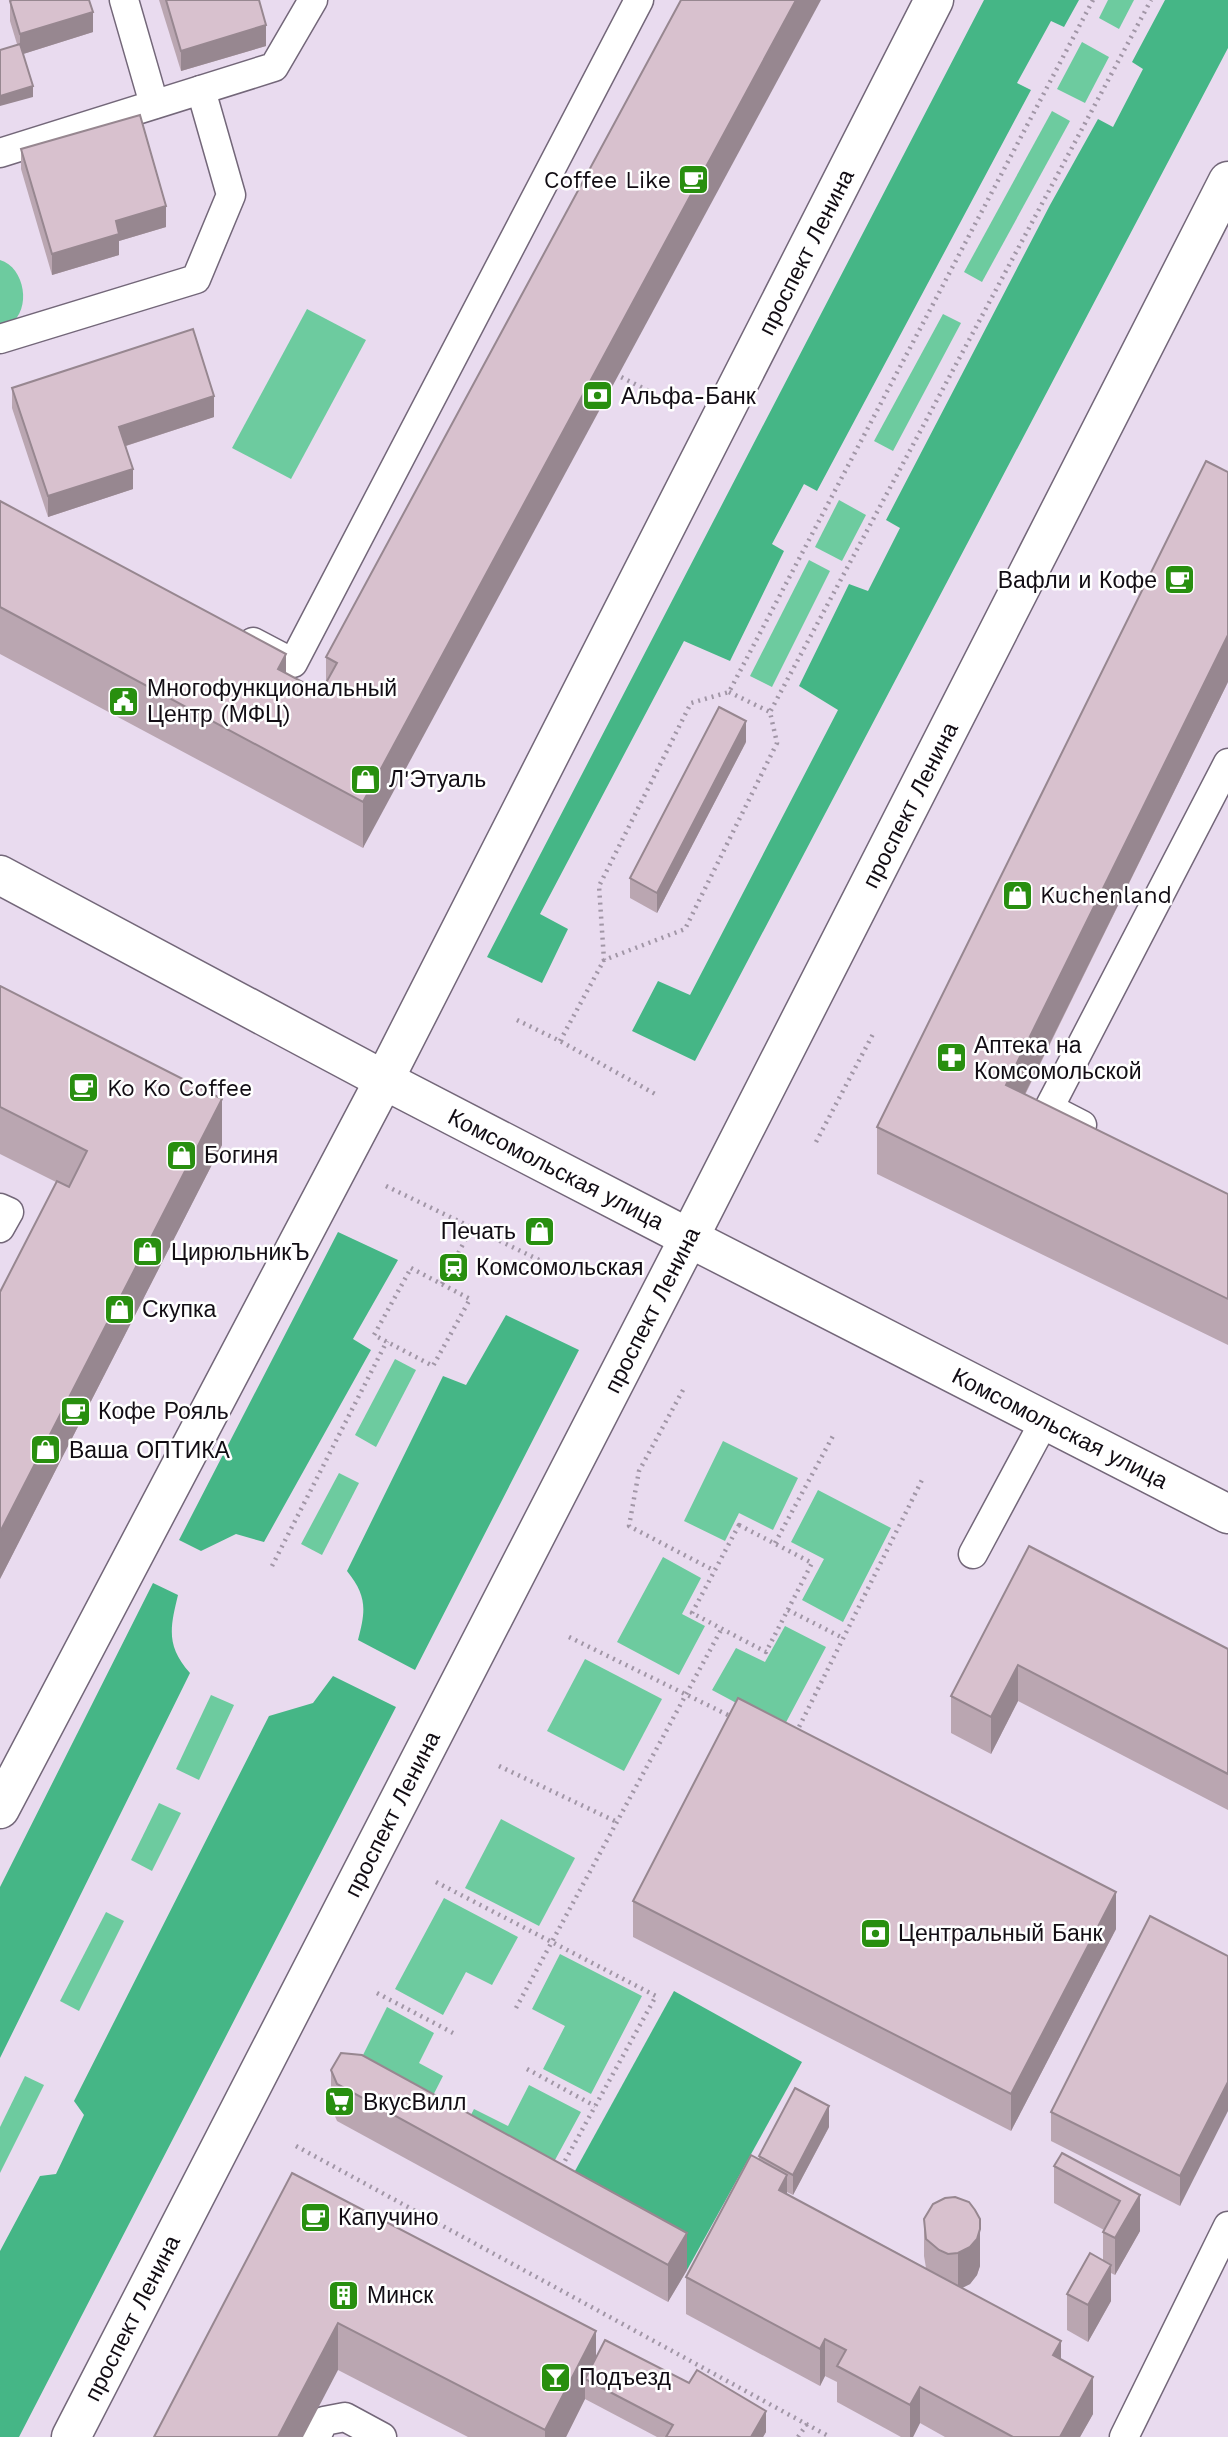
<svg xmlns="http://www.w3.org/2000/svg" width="1228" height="2437" font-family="'Work Sans',sans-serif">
<rect width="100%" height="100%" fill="#e9dbef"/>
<g fill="#6dcb9f">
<path d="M1108 0H1134L1119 29 1099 18Z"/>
<path d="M1082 42 1109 57 1085 103 1057 89Z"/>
<path d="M1052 111 1070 121 982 282 964 272Z"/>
<path d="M0 260C25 267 32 310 10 324 7 326 3 327 0 329Z"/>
<path d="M307 309 366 340 291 479 232 448Z"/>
<path d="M943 314 961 323 893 451 874 441Z"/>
<path d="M839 500 866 515 842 561 815 547Z"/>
<path d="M809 560 830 571 772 687 750 676Z"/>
<path d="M395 1359 416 1370 376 1447 355 1435Z"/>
<path d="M723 1441 798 1478 773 1530 739 1513 725 1541 684 1521Z"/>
<path d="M339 1473 359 1483 322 1555 301 1544Z"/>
<path d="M818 1490 891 1528 843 1622 802 1600 824 1559 791 1542Z"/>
<path d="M663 1557 701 1578 682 1614 705 1626 679 1675 617 1642Z"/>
<path d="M785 1626 826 1647 783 1728 712 1690 736 1648 765 1662Z"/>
<path d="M585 1659 662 1699 624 1771 547 1731Z"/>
<path d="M211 1695 234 1705 199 1780 176 1769Z"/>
<path d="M159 1803 181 1813 152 1871 131 1860Z"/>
<path d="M501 1819 575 1858 539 1926 465 1888Z"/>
<path d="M444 1898 518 1937 492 1985 466 1972 443 2015 395 1989Z"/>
<path d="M106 1912 124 1921 79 2011 60 2001Z"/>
<path d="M560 1954 642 1996 591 2094 543 2069 565 2026 532 2009Z"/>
<path d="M387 2007 434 2033 419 2063 443 2076 423 2115 350 2081Z"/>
<path d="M25 2076 44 2085 0 2173V2127Z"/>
<path d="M529 2085 581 2112 542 2184 458 2140 474 2109 508 2126Z"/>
</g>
<g fill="#45b686">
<path d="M984 0H1079L1064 27 1051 21 1017 83 1031 90 817 491 804 484 772 544 784 551 730 661 684 641 540 914 568 929 542 983 487 957Z"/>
<path d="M1165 0H1228V48L695 1061 632 1031 658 981 690 995 838 710 799 686 849 584 868 591 900 528 886 520 1050 205 1098 119 1113 127 1143 69 1132 62Z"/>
<path d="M338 1232 398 1260 353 1339 371 1350 264 1542 236 1534 201 1551 179 1540Z"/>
<path d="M506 1315 579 1350 415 1670 358 1640C366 1610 367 1596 347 1571L443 1376 466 1385Z"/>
<path d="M153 1583 178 1595C170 1628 166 1646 190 1673L0 2058V1887Z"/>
<path d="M333 1676 396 1707 19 2437H0V2251L40 2176 56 2174 84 2115 74 2101 269 1716 313 1703Z"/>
<path d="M674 1991 802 2062 687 2270 559 2200Z"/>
</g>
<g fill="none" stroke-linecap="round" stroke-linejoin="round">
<defs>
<g id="service">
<path d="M124 0 154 104"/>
<path d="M0 153 274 67 313 0"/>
<path d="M0 339 196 279 231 195 201 90"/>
<path d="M253 642 293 663 639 0"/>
<path d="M1082 1125 1049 1108 1228 763"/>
<path d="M0 1208 9 1212 0 1228"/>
<path d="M973 1554 1045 1420"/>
<path d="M316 2437 324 2421 345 2417 382 2437"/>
<path d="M1124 2437 1228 2226"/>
</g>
<path id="secondary" d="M689 1238 1228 1514"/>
<g id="primary">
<path d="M0 875 384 1080 689 1238"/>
<path d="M0 1809 384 1080 934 0"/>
<path d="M71 2437 689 1238 1228 181"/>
</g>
</defs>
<use href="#service" stroke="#736779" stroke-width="31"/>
<use href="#secondary" stroke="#736779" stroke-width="41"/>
<use href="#primary" stroke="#736779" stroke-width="41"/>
<g stroke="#a196a6" stroke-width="4.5" stroke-dasharray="2 5" stroke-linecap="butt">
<path d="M1093 0 729 692 691 703 599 886 604 960 685 929 777 743 770 712 1151 0"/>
<path d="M615 374 655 394"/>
<path d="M729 692 770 712"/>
<path d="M517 1020 560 1041 657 1095"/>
<path d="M560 1041 604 960"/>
<path d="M816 1142 873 1034"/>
<path d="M386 1186 562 1271"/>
<path d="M411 1268 470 1299 433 1366 374 1335Z"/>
<path d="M442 1284 472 1227"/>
<path d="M683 1390 639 1471 629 1526 715 1571"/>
<path d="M739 1525 812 1563 766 1652 692 1613Z"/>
<path d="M775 1543 834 1434"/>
<path d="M272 1566 387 1341"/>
<path d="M788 1610 843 1638"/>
<path d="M569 1637 732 1717"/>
<path d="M796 1733 922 1480"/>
<path d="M499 1766 617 1822"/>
<path d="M436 1882 656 1996 561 2168"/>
<path d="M377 1993 453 2033"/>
<path d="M516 2008 722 1628"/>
<path d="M527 2069 595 2106"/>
<path d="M296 2146 830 2437"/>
<path d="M798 2437 807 2424"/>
</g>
<use href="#service" stroke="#fff" stroke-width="28"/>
<use href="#secondary" stroke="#fff" stroke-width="38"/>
<use href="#primary" stroke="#fff" stroke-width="38"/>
</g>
<g fill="#baa6b1">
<path d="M159 0H259L266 46 181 71Z"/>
<path d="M681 0 363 848 0 654V501L286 673 321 692 326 683V657Z"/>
<path d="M10 1 93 32 23 54 33 97 10 21Z"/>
<path d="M21 149 166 227 119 241V255L52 275 21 169Z"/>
<path d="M12 388 214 417 126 446 133 489 48 517 12 408Z"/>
<path d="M1228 682 1025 1095 1228 1194V1345L877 1174V1127Z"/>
<path d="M746 742 657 913 630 898V878Z"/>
<path d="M0 986 222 1145 0 1579 56 1182 0 1154Z"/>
<path d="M1029 1546 1228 1649V1810L1018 1701 991 1754 951 1733V1696Z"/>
<path d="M633 1901 1116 1929 1011 2131 633 1937Z"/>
<path d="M1228 1956 1180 2206 1051 2141V2112Z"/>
<path d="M331 2070 687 2270 668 2302 337 2121 331 2107Z"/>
<path d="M829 2127 793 2195 787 2192V2194L926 2268 924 2256V2219L980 2266 977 2275 970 2284 962 2288 1061 2360 1093 2414 1080 2437H945L920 2423 913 2437H901L837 2402V2382L825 2376 820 2386 686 2314V2277L759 2160V2156Z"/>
<path d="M1054 2166 1140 2195V2231L1115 2275 1111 2273V2301L1088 2342 1067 2330V2294L1103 2260V2232L1104 2230 1054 2203Z"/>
<path d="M292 2173 596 2358 766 2432 763 2437H657L585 2399 566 2437H468L338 2370Z"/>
</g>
<g fill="#978790">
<path d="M796 0H821L363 848V802Z"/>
<path d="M93 12V32L20 55V34Z"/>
<path d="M266 25V46L181 71V51Z"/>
<path d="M33 86V97L0 106V96Z"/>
<path d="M166 206V227L119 241V255L52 275V254L116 221Z"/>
<path d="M214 396V417L119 448V427Z"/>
<path d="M133 469V489L48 517V496Z"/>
<path d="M1228 635V682L1006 1132V1085Z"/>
<path d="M286 654V701L278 669Z"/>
<path d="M746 721V742L657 913V893Z"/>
<path d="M222 1099V1145L0 1579V1532Z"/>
<path d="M1018 1665V1701L991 1754V1717Z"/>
<path d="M1116 1892V1929L1011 2131V2094Z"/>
<path d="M1228 2082V2111L1180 2206V2176Z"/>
<path d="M829 2106V2127L793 2195V2175Z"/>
<path d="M787 2175V2212L779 2190Z"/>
<path d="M1140 2195V2231L1115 2275V2238Z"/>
<path d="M980 2229V2266L977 2275 970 2284 958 2290V2253Z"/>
<path d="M687 2233V2270L668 2302V2265Z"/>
<path d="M1111 2265V2301L1088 2342V2305Z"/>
<path d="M338 2323V2370L303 2437H278Z"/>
<path d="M596 2331V2378L585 2379V2399L566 2437H545V2430Z"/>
<path d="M825 2339V2376L820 2386V2349Z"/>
<path d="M1061 2341V2377L1053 2355Z"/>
<path d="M1093 2377V2414L1080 2437H1060Z"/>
<path d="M920 2387V2423L913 2437H910V2405Z"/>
<path d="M766 2411V2432L763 2437H751Z"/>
</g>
<g fill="#d8c1ce" stroke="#978790" stroke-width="2">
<path d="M12 0H89L93 12 20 34 10 1Z"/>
<path d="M166 0H259L266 25 181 51Z"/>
<path d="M681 0H796L363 802 0 607V501L286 654 278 669 321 692 337 663 326 657Z"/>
<path d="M20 44 33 86 0 96V50Z"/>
<path d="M140 115 166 206 116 221 119 234 52 254 21 149Z"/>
<path d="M193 329 214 396 119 427 133 469 48 496 12 388Z"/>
<path d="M1206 461 1228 472V635L1006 1085 1228 1194V1299L877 1127Z"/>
<path d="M719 707 746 721 657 893 630 878Z"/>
<path d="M0 986 222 1099 0 1532V1292L57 1181 69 1187 87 1151 0 1107Z"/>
<path d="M1029 1546 1228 1649V1774L1018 1665 991 1717 951 1696Z"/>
<path d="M738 1698 1116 1892 1011 2094 633 1901Z"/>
<path d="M1150 1916 1228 1956V2082L1180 2176 1051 2112Z"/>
<path d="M341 2053 362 2055 687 2233 668 2265 337 2084 331 2070Z"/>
<path d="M795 2088 829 2106 793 2175 759 2156Z"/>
<path d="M1062 2153 1140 2195 1115 2238 1103 2232 1120 2201 1054 2166Z"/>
<path d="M751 2155 787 2175 779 2190 1061 2341 1053 2355 1093 2377 1060 2437H1013L920 2387 910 2405 837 2366 846 2350 825 2339 820 2349 686 2277Z"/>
<path d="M292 2173 596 2331 545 2430 338 2323 278 2437H154Z"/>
<path d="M955 2197 969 2202 975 2210 980 2219V2229L977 2239 970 2247 958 2253 948 2254 939 2250 926 2239 924 2219 933 2204 945 2198Z"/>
<path d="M1090 2253 1111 2265 1088 2305 1067 2294Z"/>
<path d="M605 2340 689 2383 697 2370 766 2411 751 2437H666L673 2425 585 2379Z"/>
</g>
<defs>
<symbol id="cafe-square" viewBox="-11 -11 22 22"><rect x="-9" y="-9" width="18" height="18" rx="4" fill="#288f0f" stroke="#fff"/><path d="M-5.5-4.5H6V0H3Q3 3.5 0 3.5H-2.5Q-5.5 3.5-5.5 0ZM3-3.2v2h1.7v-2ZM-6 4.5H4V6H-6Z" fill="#fff"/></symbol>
<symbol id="bank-square" viewBox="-11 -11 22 22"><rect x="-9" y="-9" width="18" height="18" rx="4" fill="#288f0f" stroke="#fff"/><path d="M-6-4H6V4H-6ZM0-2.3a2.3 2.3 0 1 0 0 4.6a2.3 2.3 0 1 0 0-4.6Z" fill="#fff"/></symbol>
<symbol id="civic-square" viewBox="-11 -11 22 22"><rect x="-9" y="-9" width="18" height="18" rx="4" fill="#288f0f" stroke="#fff"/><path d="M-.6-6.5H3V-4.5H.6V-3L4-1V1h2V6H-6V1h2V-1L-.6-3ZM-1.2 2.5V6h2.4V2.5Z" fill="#fff"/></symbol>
<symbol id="shop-square" viewBox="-11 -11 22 22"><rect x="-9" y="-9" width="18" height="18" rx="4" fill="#288f0f" stroke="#fff"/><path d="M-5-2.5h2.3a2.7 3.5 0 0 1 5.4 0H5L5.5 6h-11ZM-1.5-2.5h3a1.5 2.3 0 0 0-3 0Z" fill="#fff"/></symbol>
<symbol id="pharmacy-square" viewBox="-11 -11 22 22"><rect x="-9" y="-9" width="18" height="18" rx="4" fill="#288f0f" stroke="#fff"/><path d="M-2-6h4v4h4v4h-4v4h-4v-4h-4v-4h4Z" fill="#fff"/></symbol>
<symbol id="station-square" viewBox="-11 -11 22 22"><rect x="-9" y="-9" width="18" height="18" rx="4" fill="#288f0f" stroke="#fff"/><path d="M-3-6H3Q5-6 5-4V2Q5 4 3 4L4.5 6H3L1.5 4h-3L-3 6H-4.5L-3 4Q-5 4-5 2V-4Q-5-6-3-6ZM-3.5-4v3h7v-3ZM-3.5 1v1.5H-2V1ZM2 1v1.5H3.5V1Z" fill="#fff"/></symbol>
<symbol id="supermarket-square" viewBox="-11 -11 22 22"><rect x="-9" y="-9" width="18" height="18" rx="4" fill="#288f0f" stroke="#fff"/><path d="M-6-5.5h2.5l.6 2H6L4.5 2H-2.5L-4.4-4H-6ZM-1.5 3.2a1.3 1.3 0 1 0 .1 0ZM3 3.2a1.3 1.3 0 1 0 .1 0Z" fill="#fff"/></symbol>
<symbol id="building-square" viewBox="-11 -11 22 22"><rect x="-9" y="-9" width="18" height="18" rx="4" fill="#288f0f" stroke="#fff"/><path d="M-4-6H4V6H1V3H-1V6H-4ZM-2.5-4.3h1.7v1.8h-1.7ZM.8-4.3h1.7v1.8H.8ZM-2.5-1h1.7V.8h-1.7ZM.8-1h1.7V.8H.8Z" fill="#fff"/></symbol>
<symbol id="bar-square" viewBox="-11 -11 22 22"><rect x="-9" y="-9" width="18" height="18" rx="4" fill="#288f0f" stroke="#fff"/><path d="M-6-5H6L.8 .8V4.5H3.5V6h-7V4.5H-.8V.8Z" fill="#fff"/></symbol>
</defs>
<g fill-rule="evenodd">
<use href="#cafe-square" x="676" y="162" width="35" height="35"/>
<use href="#bank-square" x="580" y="378" width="35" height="35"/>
<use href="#cafe-square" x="1162" y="562" width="35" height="35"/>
<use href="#civic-square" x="106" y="684" width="35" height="35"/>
<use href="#shop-square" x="348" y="762" width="35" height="35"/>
<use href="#shop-square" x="1000" y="878" width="35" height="35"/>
<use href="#pharmacy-square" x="934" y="1040" width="35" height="35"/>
<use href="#cafe-square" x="66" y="1070" width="35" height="35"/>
<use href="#shop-square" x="164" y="1138" width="35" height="35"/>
<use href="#shop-square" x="522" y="1214" width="35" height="35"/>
<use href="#shop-square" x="130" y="1234" width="35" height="35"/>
<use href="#station-square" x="436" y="1250" width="35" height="35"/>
<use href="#shop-square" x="102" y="1292" width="35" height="35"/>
<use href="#cafe-square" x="58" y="1394" width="35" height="35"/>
<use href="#shop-square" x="28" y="1432" width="35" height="35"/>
<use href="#bank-square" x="858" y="1916" width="35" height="35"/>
<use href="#supermarket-square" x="322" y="2084" width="35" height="35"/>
<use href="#cafe-square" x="298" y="2200" width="35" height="35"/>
<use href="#building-square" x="326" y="2278" width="35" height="35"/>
<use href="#bar-square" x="538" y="2360" width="35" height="35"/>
</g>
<g text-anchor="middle" stroke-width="5" stroke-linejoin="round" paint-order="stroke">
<g font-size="23" fill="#120d14" stroke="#fff" text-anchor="start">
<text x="671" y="188" text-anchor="end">Coffee Like</text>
<text x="621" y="404">Альфа-Банк</text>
<text x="1157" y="588" text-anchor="end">Вафли и Кофе</text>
<text x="147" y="696">Многофункциональный<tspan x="147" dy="26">Центр (МФЦ)</tspan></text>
<text x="389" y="787">Л'Этуаль</text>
<text x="1040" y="903">Kuchenland</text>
<text x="974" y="1053">Аптека на<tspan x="974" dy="26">Комсомольской</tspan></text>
<text x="107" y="1096">Ko Ko Coffee</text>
<text x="204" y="1163">Богиня</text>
<text x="516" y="1239" text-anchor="end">Печать</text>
<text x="171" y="1260">ЦирюльникЪ</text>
<text x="476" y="1275">Комсомольская</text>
<text x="142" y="1317">Скупка</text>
<text x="98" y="1419">Кофе Рояль</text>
<text x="69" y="1458">Ваша ОПТИКА</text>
<text x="898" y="1941">Центральный Банк</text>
<text x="363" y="2110">ВкусВилл</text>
<text x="338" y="2225">Капучино</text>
<text x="367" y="2303">Минск</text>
<text x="579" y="2385">Подъезд</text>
</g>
<g font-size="23" fill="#120d14" stroke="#fff">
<text transform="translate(806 252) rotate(-63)" y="8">проспект Ленина</text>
<text transform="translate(910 805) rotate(-63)" y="8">проспект Ленина</text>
<text transform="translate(556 1169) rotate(27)" y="8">Комсомольская улица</text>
<text transform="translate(652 1310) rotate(-63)" y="8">проспект Ленина</text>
<text transform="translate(1060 1428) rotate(27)" y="8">Комсомольская улица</text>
<text transform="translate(392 1814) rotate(-63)" y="8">проспект Ленина</text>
<text transform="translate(132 2318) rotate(-63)" y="8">проспект Ленина</text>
</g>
</g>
</svg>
